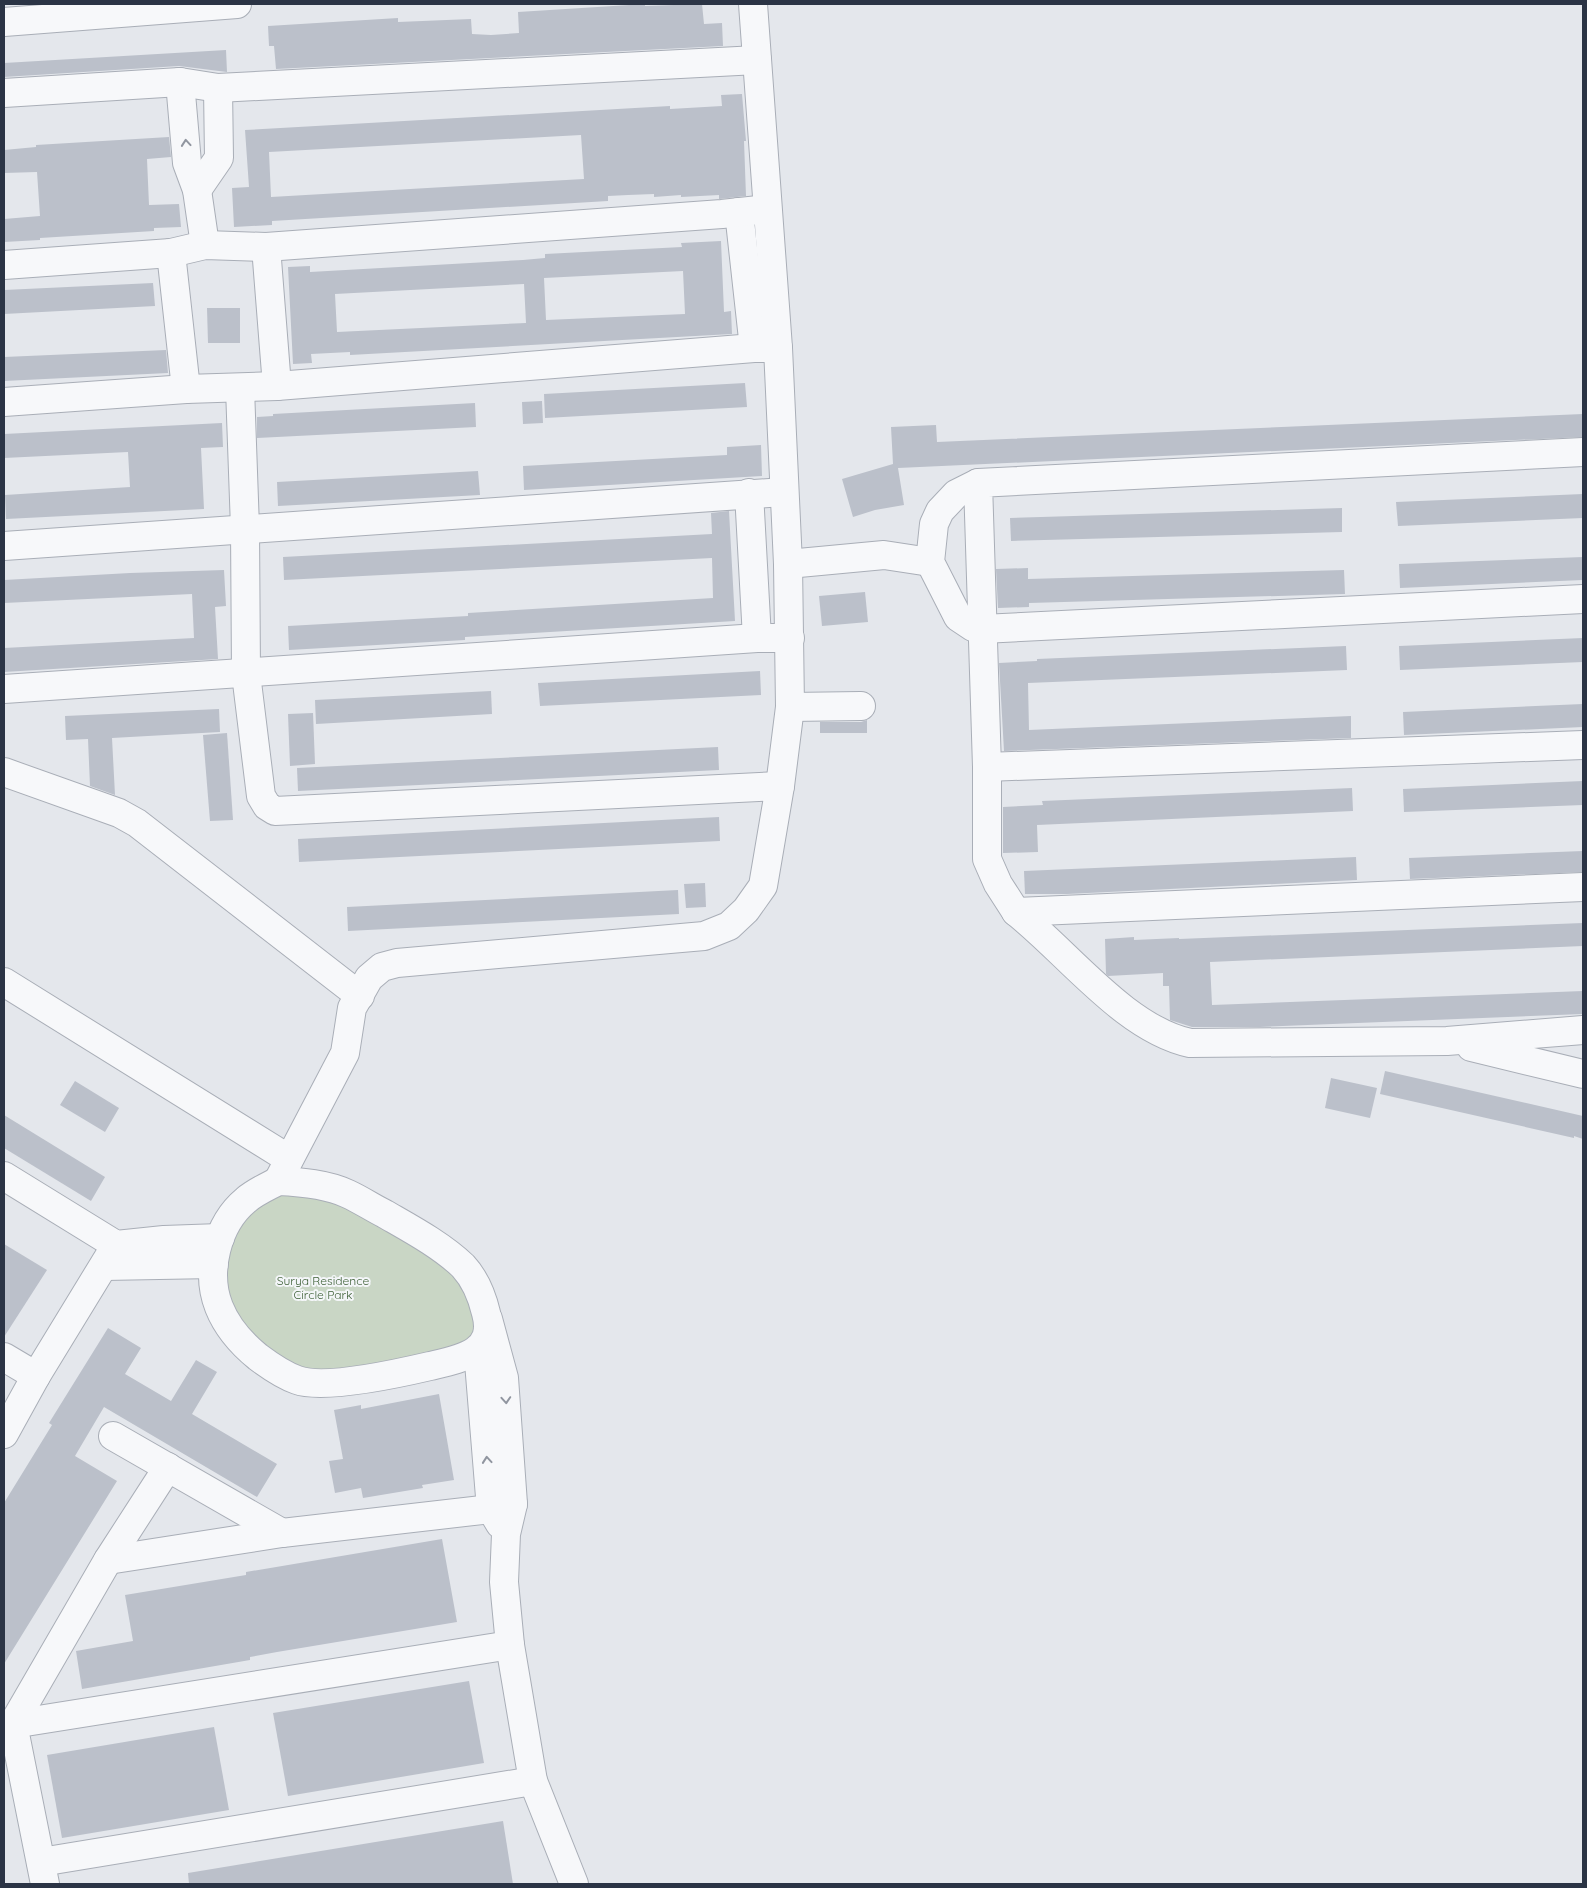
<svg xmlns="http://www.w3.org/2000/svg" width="1587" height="1888" font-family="Quicksand,sans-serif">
<rect width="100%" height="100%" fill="#e4e7ec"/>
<path fill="#c9d6c5" d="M298 1182 463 1267 485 1341 329 1383 264 1361 213 1275 228 1221Z"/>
<g fill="#bbc0ca" fill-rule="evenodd">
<path d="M645 4V6L702 4 704 24 722 23 723 46 276 69 274 46H269L268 26 398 18V22L471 19 472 34 491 35 519 33 518 12Z"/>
<path d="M226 50 227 72 179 66 4 77V63Z"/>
<path d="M742 94 746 141H744L746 196 719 199V195L681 197V195L654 197V194L628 195 608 196V201L272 221V225L234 227 232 188 249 187 245 130 670 106V109L722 106 721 95ZM581 135 584 179 271 197 269 152Z"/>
<path d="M169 137 171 157 147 159 149 205 179 204 181 227 154 228V231L40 238V240L4 242V219L40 216 37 172 4 173V150L36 147V145Z"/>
<path d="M721 241 724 312 731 311 732 334 350 355V352L311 354 312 363 293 364 288 267 310 266V272L523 260 545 258V254L682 247 681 243ZM683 271 685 314 546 320 544 278ZM524 284 526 323 337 332 335 294Z"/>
<path d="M153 283 155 306 4 314V290Z"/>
<path d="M207 308H240V343H208Z"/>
<path d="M166 350 168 373 4 381V357Z"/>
<path d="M745 383 747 407 545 418 544 394Z"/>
<path d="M542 401 543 423 523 424 522 402Z"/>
<path d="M475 403 476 427 257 438V417L273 416V414Z"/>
<path d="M1583 414V437L898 468 904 505 875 510 853 517 842 479 893 464 891 427 936 425 937 442Z"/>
<path d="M222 423 223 447 201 448 204 509 6 519 5 495 130 487 128 452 4 458V434Z"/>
<path d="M761 445 762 476 524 490 523 466 727 455V447Z"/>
<path d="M478 471 480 495 278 506 277 482Z"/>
<path d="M1583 494V518L1398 526 1396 502Z"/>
<path d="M1342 508V532L1011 541 1010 518Z"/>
<path d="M729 511 735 621 465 637V640L289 650 288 626 468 616V613L713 598 712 558 284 580 283 557 712 534 711 513Z"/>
<path d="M1583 557V580L1400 588 1399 564Z"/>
<path d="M1028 568V579L1344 570 1345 594 1029 603V607L998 608 996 569Z"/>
<path d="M224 570 226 606 215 607 218 659 4 672V648L194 638 192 594 4 603V580L130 573Z"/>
<path d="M865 592 868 622 822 626 819 596Z"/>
<path d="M1583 638V662L1400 670 1399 646Z"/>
<path d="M1346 646 1347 670 1028 683 1029 730 1351 716V738L1004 751 999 663 1037 661V659Z"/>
<path d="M760 671 761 695 540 706 538 683Z"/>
<path d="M491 691 492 714 316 724 315 700Z"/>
<path d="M1583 704V727L1404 735 1403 712Z"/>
<path d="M219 709 220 732 112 738 115 795 90 786 88 739 66 740 65 716Z"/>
<path d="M313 713 315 764 290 766 288 714Z"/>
<path d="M867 720V733H820V722H861Z"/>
<path d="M227 733 233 820 210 821 203 735Z"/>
<path d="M718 747 719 770 298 791 297 768Z"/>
<path d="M1583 781V805L1404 812 1403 789Z"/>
<path d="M1352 788 1353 811 1037 825 1038 852 1003 853V807L1043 805 1042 801Z"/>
<path d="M719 817 720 841 299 862 298 839Z"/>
<path d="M1583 851V872L1410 879 1409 858Z"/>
<path d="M1356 857 1357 880 1067 894H1025L1024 871Z"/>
<path d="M705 883 706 907 686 908 684 884Z"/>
<path d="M678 890 679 914 348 931 347 907Z"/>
<path d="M1583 923V946L1210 962 1212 1005 1583 991V1014L1260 1027H1192L1170 1020 1169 986H1163V973L1108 976 1106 974 1105 939 1134 937V940L1179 938V939Z"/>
<path d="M1385 1071 1583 1116V1139L1574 1136V1138L1380 1094Z"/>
<path d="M1331 1078 1377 1088 1370 1118 1325 1108Z"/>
<path d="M75 1081 119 1108 105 1132 60 1105Z"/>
<path d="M4 1115 105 1177 91 1201 4 1148Z"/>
<path d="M4 1244 47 1270 4 1337Z"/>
<path d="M108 1328 141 1348 125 1374 171 1401 196 1360 217 1372 192 1414 277 1464 257 1497 104 1407 75 1456 117 1481 4 1664V1503L52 1425 49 1423Z"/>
<path d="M439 1394 454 1480 422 1485 423 1488 363 1498 361 1488 335 1493 329 1461 343 1459 334 1410 361 1405V1409Z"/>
<path d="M442 1539 457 1622 277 1652 250 1657V1660L82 1689 76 1651 133 1641 125 1595 246 1575V1572Z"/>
<path d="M469 1681 484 1763 288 1796 273 1713Z"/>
<path d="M214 1727 229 1810 62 1838 47 1755Z"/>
<path d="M503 1821 513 1884H189L188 1873Z"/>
</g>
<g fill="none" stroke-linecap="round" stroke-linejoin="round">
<defs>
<g id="minor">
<path d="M4 22 237 4"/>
<path d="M180 82 187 163 197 190 205 245"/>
<path d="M4 93 180 82 218 88 757 60"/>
<path d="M197 190 219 158 218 88"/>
<path d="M739 212 754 348"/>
<path d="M266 247 277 386"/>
<path d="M171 253 186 389"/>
<path d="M4 265 171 253 205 245 266 247 722 214 767 209"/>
<path d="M240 388 245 528 246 674 261 796 267 806 275 811 780 786"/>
<path d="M4 402 186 389 277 386 754 348H778"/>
<path d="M1583 452 978 483 987 767V859L998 884 1016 912 1583 887"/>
<path d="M978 483 956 494 940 511 934 524 930 562 958 617 973 627 982 629 1583 599"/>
<path d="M749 493 757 638"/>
<path d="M4 546 784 492"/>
<path d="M788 564 884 555 930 562"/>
<path d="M4 689 757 638H790"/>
<path d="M790 707 861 706"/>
<path d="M987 767 1583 745"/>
<path d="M4 772 119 813 137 823 360 996"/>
<path d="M1016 912C1068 953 1125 1029 1190 1043L1447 1041 1583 1030"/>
<path d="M4 982 289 1159"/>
<path d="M1471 1047 1583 1074"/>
<path d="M4 1176 116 1245 164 1240 220 1238"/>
<path d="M278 1181 345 1053 352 1008 369 978 382 967 397 963 704 936 729 926 746 910 763 886 780 786 790 707 788 564 778 348 753 4"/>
<path d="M278 1181C301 1182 327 1184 348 1194 361 1200 373 1208 385 1214 411 1229 441 1245 463 1266 475 1279 482 1296 486 1313 497 1353 460 1359 430 1366 400 1373 324 1390 297 1380 283 1375 270 1366 258 1357 242 1344 227 1327 219 1307 205 1272 217 1224 246 1200 255 1192 267 1187 278 1181Z"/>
<path d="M104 1266 214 1264"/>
<path d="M488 1319 504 1378 513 1504 506 1534 504 1582 510 1645 533 1781 574 1884"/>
<path d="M478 1350 491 1509 500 1524"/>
<path d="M4 1357 36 1376"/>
<path d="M4 1434 36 1376 116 1245"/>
<path d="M113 1436 282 1533"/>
<path d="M108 1560 282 1533 491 1509 513 1504"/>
<path d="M13 1724 510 1645"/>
<path d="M41 1862 533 1781"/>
<path d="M45 1884 13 1724 108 1560 168 1467"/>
</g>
</defs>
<use href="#minor" stroke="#a9aeb7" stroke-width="30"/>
<use href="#minor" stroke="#f7f8fa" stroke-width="28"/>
</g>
<defs><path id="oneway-chevron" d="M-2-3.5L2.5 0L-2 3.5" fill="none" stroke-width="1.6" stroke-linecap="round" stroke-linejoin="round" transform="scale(1.25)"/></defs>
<g stroke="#9196a0">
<use href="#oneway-chevron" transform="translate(186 143) rotate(-95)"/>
<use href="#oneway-chevron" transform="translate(506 1400) rotate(86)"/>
<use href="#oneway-chevron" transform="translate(487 1460) rotate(-95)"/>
</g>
<g text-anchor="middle" stroke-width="4" stroke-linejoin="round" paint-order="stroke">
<g font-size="12" fill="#3f6138" stroke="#f4f6f9">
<text x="323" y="1285">Surya Residence<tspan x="323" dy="14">Circle Park</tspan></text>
</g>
</g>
<rect width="1587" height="1888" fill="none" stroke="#2b3445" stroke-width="10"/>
</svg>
